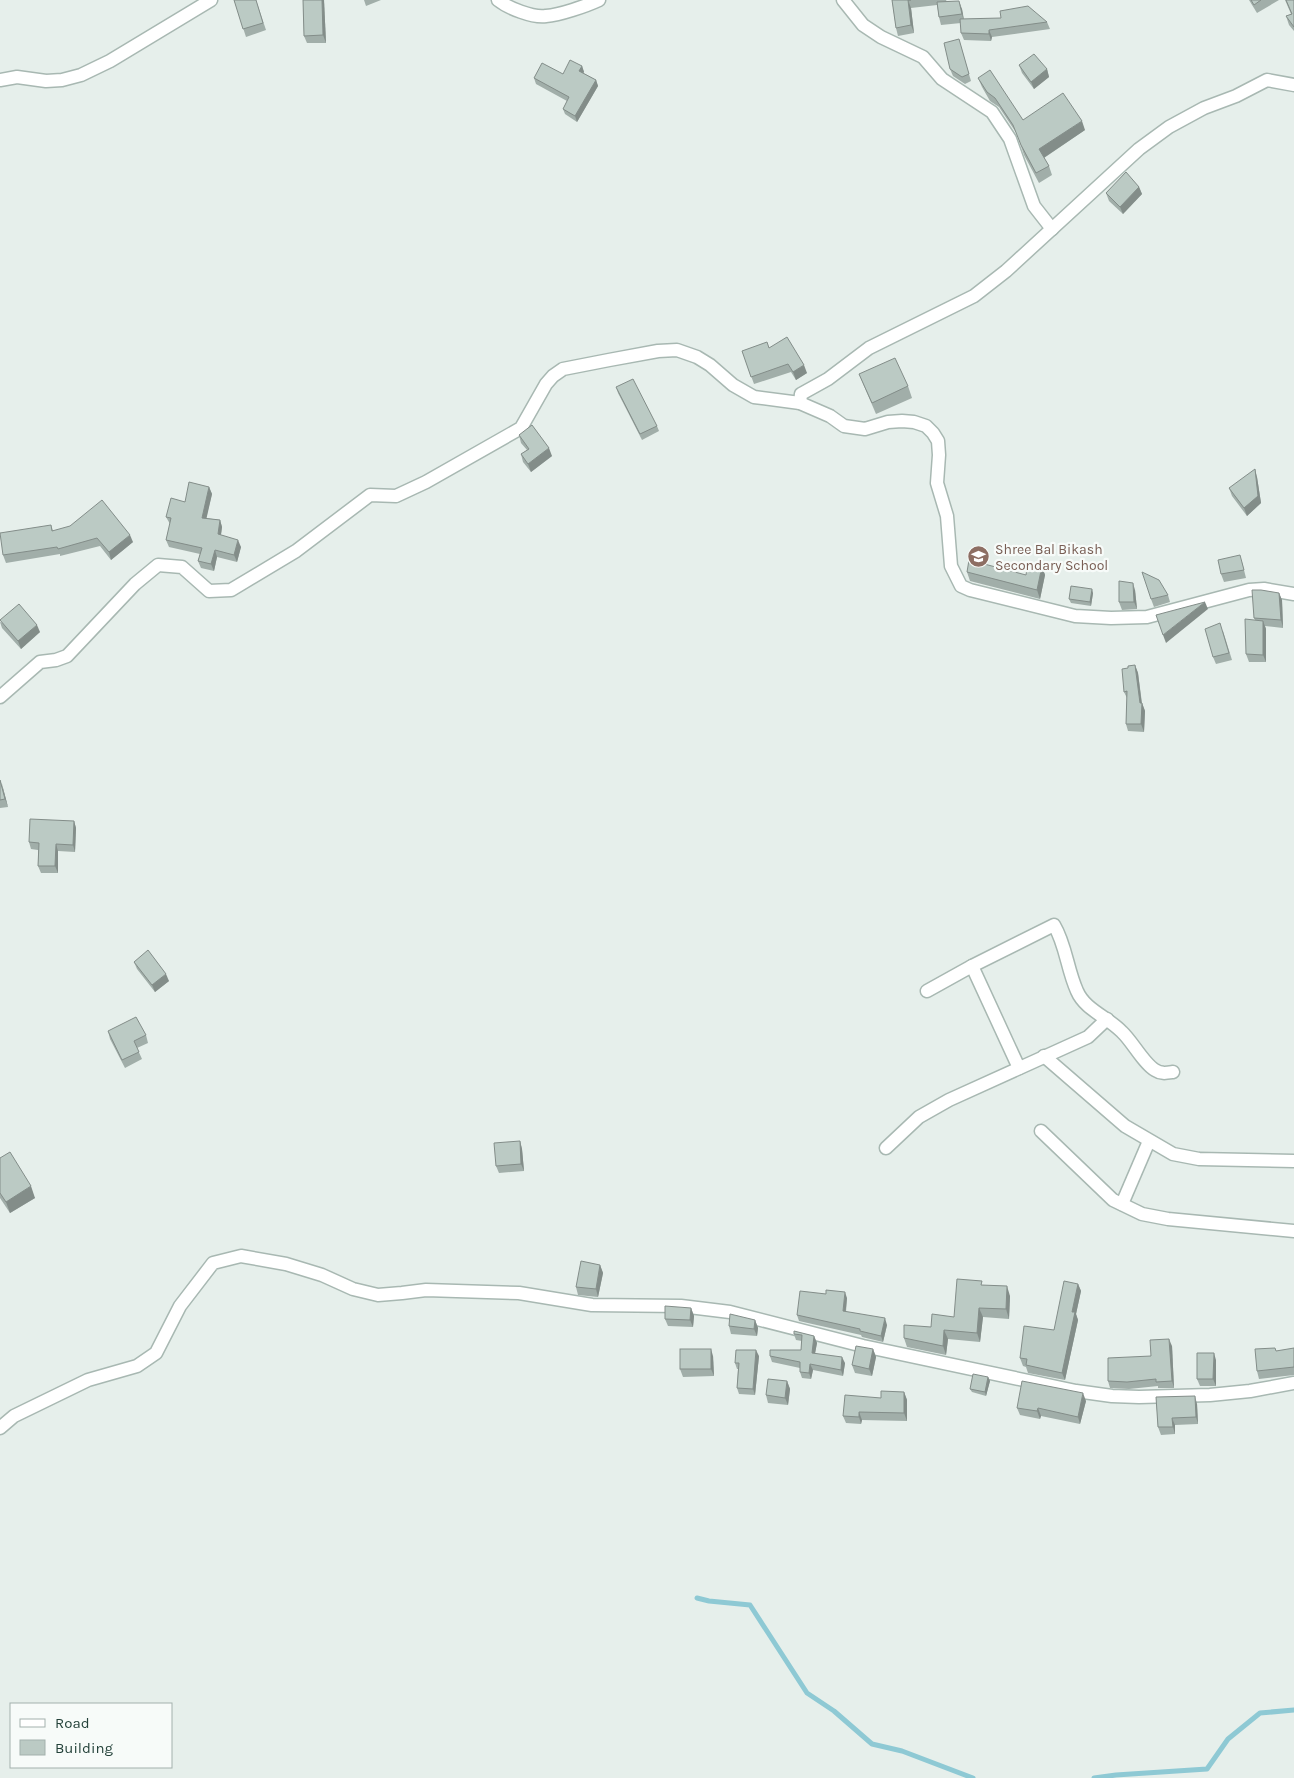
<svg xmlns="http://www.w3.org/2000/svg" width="1294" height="1778" font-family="Karla,sans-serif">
<rect width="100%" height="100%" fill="#e6efeb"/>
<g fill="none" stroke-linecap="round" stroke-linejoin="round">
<g stroke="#8ec9d4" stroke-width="5">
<path d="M697 1598 709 1601 750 1605 807 1693 834 1711 872 1744 902 1751 973 1778"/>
<path d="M1094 1778 1116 1775 1207 1769 1228 1739 1260 1713 1294 1710"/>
</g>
<defs>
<g id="street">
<path d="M498 0C508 8 533 18 546 16 560 15 586 6 599 0"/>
<path d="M843 0 863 25 881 37 923 57 942 79 992 112 1010 139 1034 206 1052 229"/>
<path d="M0 80 17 77 46 81 62 80 81 75 110 61 211 0"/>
<path d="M800 403 801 394 828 379 869 348 974 296 1006 271 1139 149 1169 127 1204 108 1236 96 1267 80 1294 85"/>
<path d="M0 697 40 662 56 660 67 656 135 584 158 565 182 567 209 591 231 590 296 551 370 495 396 496 426 482 521 428 546 384 553 376 563 369 609 360 658 351 677 350 697 357 710 365 733 385 754 397 800 403 830 416 844 426 865 429 888 422 902 421 914 422 926 426 933 433 938 441 939 455 937 483 947 516 951 566 961 586 970 590 1075 616 1111 618 1147 617 1249 590 1264 589 1294 594"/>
<path d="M972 966 1019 1068"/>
<path d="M927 991 972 966 1054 925C1066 945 1067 969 1077 991 1085 1010 1108 1017 1122 1032 1132 1041 1144 1064 1155 1070 1161 1074 1166 1073 1173 1072"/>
<path d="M1044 1056 1125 1126 1173 1154 1199 1159 1294 1161"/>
<path d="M1041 1131 1113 1200 1142 1214 1168 1219 1294 1231"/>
<path d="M886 1148 919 1117 949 1100 1088 1037 1107 1019"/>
<path d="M1122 1204 1149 1141"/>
<path d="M0 1428 14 1416 88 1380 137 1366 156 1353 180 1306 213 1263 241 1256 286 1264 322 1275 353 1289 378 1295 402 1293 426 1290 519 1293 592 1305 681 1306 730 1312 863 1346 1076 1391 1112 1396 1139 1397 1210 1395 1250 1391 1294 1383"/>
</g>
</defs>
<use href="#street" stroke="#a8b8b2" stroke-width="15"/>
<use href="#street" stroke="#fff" stroke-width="12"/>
</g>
<g fill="#a1aea9">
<path d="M234 0H256L266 30 246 37Z"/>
<path d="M303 0H324L326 43H307L304 36Z"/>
<path d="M364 0H381L366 6Z"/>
<path d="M892 0H946L947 2 962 9 964 19 1047 22 1050 29 992 37 991 41 964 40 961 33V23L941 25 939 17 937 5 911 8 914 33 898 36 896 28Z"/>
<path d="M1249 0H1279L1257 13Z"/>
<path d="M1285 0H1294V31L1289 25 1286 16 1291 14Z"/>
<path d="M961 47 971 81 965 84 953 76 950 69Z"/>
<path d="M1019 65 1047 69 1049 77 1034 89 1022 73Z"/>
<path d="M582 66 584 72 583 73 596 80 598 86 577 122 565 114 563 109 567 101 536 84 534 78 563 74Z"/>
<path d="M978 78 1023 120 1085 130 1044 158 1049 166 1052 175 1039 183 1024 155 1017 134 999 107 990 101 982 87Z"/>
<path d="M1139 187 1142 194 1123 214 1109 201 1106 193Z"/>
<path d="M769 348 807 373 796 380 791 372 754 384 742 351Z"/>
<path d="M859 374 908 386 912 398 876 414 864 386Z"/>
<path d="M616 387 657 426 659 431 642 440 618 393Z"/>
<path d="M519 435 552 456 531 472 523 462 521 454 527 450 521 443Z"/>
<path d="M1257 477 1261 503 1247 516 1232 496 1229 488Z"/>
<path d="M209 487 212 494 206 518 220 520 222 527 221 535 241 547 237 562 217 557 214 571 201 568 198 561 200 554 169 547 166 540 170 524 166 517 185 502Z"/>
<path d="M51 525 53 531 133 542 111 560 100 546 60 556V554L6 563 3 555Z"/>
<path d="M1242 562 1246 578 1224 582 1221 574Z"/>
<path d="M1042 566 1045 575 1040 599 970 581 967 572 1026 575Z"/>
<path d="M1135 590 1137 609 1122 610 1119 602Z"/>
<path d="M1093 593 1091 606 1071 603 1069 599Z"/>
<path d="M1279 593 1282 600 1283 628 1265 626 1266 629V662H1249L1246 654 1255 620 1254 618Z"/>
<path d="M1168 595 1170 602 1154 607 1151 599Z"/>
<path d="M0 622 40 632 21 649 2 628Z"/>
<path d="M1223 631 1232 660 1216 664 1213 657Z"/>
<path d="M1135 665 1138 673 1142 703 1145 711 1144 732 1128 731 1126 724 1127 698 1124 692 1128 668Z"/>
<path d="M0 780 3 788 8 807 0 808Z"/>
<path d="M74 821 76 828 75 852 58 851V873H41L38 866V850L31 849 29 842Z"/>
<path d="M134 962 169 981 155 992 137 969Z"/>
<path d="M108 1031 146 1035 148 1043 137 1048 142 1059 125 1068 110 1039Z"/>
<path d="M520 1141 522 1149 524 1171 499 1173 496 1166Z"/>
<path d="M0 1158 35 1198 10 1213 0 1198Z"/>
<path d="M600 1265 603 1273 598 1297 578 1295 576 1287Z"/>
<path d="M1078 1284 1081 1291 1076 1314 1078 1320 1065 1380 1028 1373 1026 1367 1023 1366 1020 1358 1054 1330Z"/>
<path d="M983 1285 1010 1296 1009 1319 983 1317 980 1342 948 1339 946 1355 907 1347 904 1338 931 1327 954 1317Z"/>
<path d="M847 1298 846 1312 887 1325 883 1342 862 1337 861 1335 799 1321 797 1315Z"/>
<path d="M691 1308 694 1316 693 1327 668 1326 665 1319Z"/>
<path d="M755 1320 758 1328 757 1336 731 1334 729 1326Z"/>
<path d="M794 1334 814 1336 817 1343 815 1353 845 1363 843 1376 813 1370 811 1379 802 1378 800 1372V1368L772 1362 770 1356 801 1350 802 1341 796 1340Z"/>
<path d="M1172 1346 1174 1388H1158V1386L1129 1389 1110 1388 1108 1381 1151 1356Z"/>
<path d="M1294 1348V1375L1259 1379 1257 1371Z"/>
<path d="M873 1349 876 1357 872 1376 855 1373 852 1365Z"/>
<path d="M713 1356 714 1376 683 1377 680 1369Z"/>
<path d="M759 1356 755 1395 739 1394 737 1388 738 1369H737L735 1363Z"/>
<path d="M1216 1360V1386H1200L1197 1379Z"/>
<path d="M988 1377 990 1381 986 1396 972 1392 970 1389Z"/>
<path d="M787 1381 790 1389 788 1405 768 1403 766 1395Z"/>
<path d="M904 1392 907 1400V1421L862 1420 861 1424 846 1423 843 1416 881 1398Z"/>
<path d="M1156 1397 1197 1404 1198 1424 1175 1425V1434L1161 1435 1158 1427Z"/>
<path d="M1086 1401 1080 1424 1041 1416 1040 1419 1020 1415 1017 1408Z"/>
</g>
<g fill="#838d89">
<path d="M322 0H324L326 43 323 35Z"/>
<path d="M908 0 911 8 914 33 911 25Z"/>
<path d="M959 1 962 9 964 22 962 14Z"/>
<path d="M989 30 992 37 991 41 989 34Z"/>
<path d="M582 66 584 72 581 76 579 71Z"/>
<path d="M1047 69 1049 77 1034 89 1031 82Z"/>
<path d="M596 80 598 86 577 122 575 116Z"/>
<path d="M1082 121 1085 130 1042 159 1039 149Z"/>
<path d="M1139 187 1142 194 1123 214 1120 207Z"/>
<path d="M804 365 807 373 796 380 793 372Z"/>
<path d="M549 448 552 456 531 472 528 464Z"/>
<path d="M1255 469 1257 477 1261 503 1247 516 1244 508Z"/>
<path d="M209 487 212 494 205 525 202 518Z"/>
<path d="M220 520 222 527 220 541 218 534Z"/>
<path d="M130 535 133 542 111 560 109 552Z"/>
<path d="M238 540 241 547 237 562 234 555Z"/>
<path d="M215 550 217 557 214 571 211 564Z"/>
<path d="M1042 566 1045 575 1040 599 1037 590Z"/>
<path d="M1133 583 1135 590 1137 609 1134 602Z"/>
<path d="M1092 589 1093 593 1091 606 1090 602Z"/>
<path d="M1279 593 1282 600 1283 628 1281 620Z"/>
<path d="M1205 602 1208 609 1166 643 1163 635Z"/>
<path d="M1263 621 1266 629V662L1263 655Z"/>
<path d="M37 625 40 632 21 649 18 641Z"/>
<path d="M1135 665 1138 673 1142 706V703L1145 711 1144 732 1141 724 1140 703Z"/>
<path d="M1 780 3 788 8 807 5 799Z"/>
<path d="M74 821 76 828 75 852 73 845Z"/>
<path d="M56 844 58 851V873L55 866Z"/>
<path d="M166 974 169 981 155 992 152 985Z"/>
<path d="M520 1141 522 1149 524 1171 521 1164Z"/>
<path d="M31 1186 35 1198 10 1213 6 1202Z"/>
<path d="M600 1265 603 1273 598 1297 596 1289Z"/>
<path d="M1078 1284 1081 1291 1076 1314 1078 1320 1065 1380 1062 1373 1072 1312Z"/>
<path d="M1007 1286 1010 1296 1009 1319 1006 1309Z"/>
<path d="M845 1292 847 1298 845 1317 843 1311Z"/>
<path d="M691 1308 694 1316 693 1327 690 1320Z"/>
<path d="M979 1308 983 1317 980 1342 977 1333Z"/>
<path d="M885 1318 887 1325 883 1342 881 1336Z"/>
<path d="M755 1320 758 1328 757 1336 754 1329Z"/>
<path d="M944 1330 948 1339 946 1355 943 1346Z"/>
<path d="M814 1336 817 1343 814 1359 812 1353Z"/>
<path d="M1169 1339 1172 1346 1174 1388 1172 1381Z"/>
<path d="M711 1349 713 1356 714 1376 711 1369Z"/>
<path d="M873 1349 876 1357 872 1376 869 1369Z"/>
<path d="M756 1350 759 1356 755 1395 753 1389Z"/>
<path d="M1214 1353 1216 1360V1386L1213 1379Z"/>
<path d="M842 1357 845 1363 843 1376 841 1370Z"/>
<path d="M810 1364 813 1370 811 1379 809 1373Z"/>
<path d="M988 1377 990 1381 986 1396 985 1392Z"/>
<path d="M787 1381 790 1389 788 1405 785 1398Z"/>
<path d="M904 1392 907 1400V1421L904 1413Z"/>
<path d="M1083 1393 1086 1401 1080 1424 1078 1417Z"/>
<path d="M1195 1396 1197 1404 1198 1424 1196 1417Z"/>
<path d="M1038 1408 1041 1416 1040 1419 1037 1411Z"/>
<path d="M859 1412 862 1420 861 1424 859 1417Z"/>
<path d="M1172 1418 1175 1425V1434L1173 1427Z"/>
</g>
<g fill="#bbcac4" stroke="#838d89">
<path d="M234 0H256L263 23 243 29Z"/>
<path d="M303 0H322L323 35 304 36Z"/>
<path d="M892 0H911H908L911 25 896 28Z"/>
<path d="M1251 0H1261L1254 5Z"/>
<path d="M1286 0H1294V27L1286 16 1292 14Z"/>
<path d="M959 1 962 14 939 17 937 2Z"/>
<path d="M1028 6 1047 22 989 30V34L961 33 960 19 1001 18 1000 11Z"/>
<path d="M959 39 969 74 962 77 950 69 944 43Z"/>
<path d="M1034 54 1047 69 1031 82 1019 65Z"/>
<path d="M570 60 582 66 579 71 596 80 575 116 563 109 569 97 534 78 542 63 563 74Z"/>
<path d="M990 70 1023 120 1063 93 1082 121 1039 149 1049 166 1036 173 1021 145 1013 125 995 98 987 92 978 78Z"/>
<path d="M1126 172 1139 187 1120 207 1106 193Z"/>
<path d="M787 337 804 365 793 372 788 364 751 377 742 351 767 342 769 348Z"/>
<path d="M895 358 908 386 872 403 859 374Z"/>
<path d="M633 379 657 426 640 434 616 387Z"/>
<path d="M532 425 549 448 528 464 521 454 529 449 519 435Z"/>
<path d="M1255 469 1258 496 1244 508 1229 488Z"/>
<path d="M189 482 209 487 202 518 220 520 218 534 238 540 234 555 215 550 211 564 198 561 202 548 166 540 171 518 166 517 171 498 185 502Z"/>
<path d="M102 500 130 535 109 552 97 538 58 549 57 547 3 555 0 533 51 525 52 531 70 526Z"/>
<path d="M1240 555 1244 570 1221 574 1218 560Z"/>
<path d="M969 560 1026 575 1028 562 1042 566 1037 590 967 572Z"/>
<path d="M1142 572 1159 580 1168 595 1151 599Z"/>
<path d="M1119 581 1133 583 1134 602H1119Z"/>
<path d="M1071 586 1092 589 1090 602 1069 599Z"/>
<path d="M1252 590H1261L1279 593 1281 620 1254 618Z"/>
<path d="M1205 602 1163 635 1156 615Z"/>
<path d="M19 604 37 625 18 641 0 620Z"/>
<path d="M1245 619 1263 621V655L1246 654Z"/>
<path d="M1220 623 1229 653 1213 657 1205 629Z"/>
<path d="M1135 665 1140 703H1142L1141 724H1126L1127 691 1124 692 1122 669 1128 668V666Z"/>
<path d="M0 780 5 799 0 800Z"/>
<path d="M30 819 74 821 73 845 56 844 55 866H38L39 843 29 842Z"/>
<path d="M148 950 166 974 152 985 134 962Z"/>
<path d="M136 1017 146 1035 134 1041 139 1052 122 1060 108 1031Z"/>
<path d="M520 1141 521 1164 496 1166 494 1143Z"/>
<path d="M10 1152 31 1186 6 1202 0 1193V1158Z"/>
<path d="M581 1261 600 1265 596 1289 576 1287Z"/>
<path d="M957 1279 982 1281 981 1285 1007 1286 1006 1309 979 1308 977 1333 944 1330 943 1346 904 1338V1325L931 1327 932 1314 954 1317Z"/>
<path d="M1064 1281 1078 1284 1072 1312H1075L1062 1373 1026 1365 1027 1359 1020 1358 1024 1326 1054 1330Z"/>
<path d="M826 1290 845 1292 843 1311 885 1318 881 1336 860 1331V1329L797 1315 800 1291 826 1294Z"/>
<path d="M665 1306 691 1308 690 1320 665 1319Z"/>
<path d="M730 1314 755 1320 754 1329 729 1326Z"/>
<path d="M794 1331 814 1336 812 1353 842 1357 841 1370 810 1364 809 1373 800 1372V1362L770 1356V1350H801L802 1335 794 1334Z"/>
<path d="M1169 1339 1172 1381 1156 1382V1379L1127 1382 1108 1381V1358L1151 1356 1150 1340Z"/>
<path d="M856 1346 873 1349 869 1369 852 1365Z"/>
<path d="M1275 1348 1276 1351 1294 1348V1367L1257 1371 1255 1349Z"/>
<rect x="680" y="1349" width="31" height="20"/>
<path d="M736 1350H756L753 1389 737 1388 739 1363H735Z"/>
<path d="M1197 1353H1214L1213 1379H1197Z"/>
<path d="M973 1374 988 1377 985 1392 970 1389Z"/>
<path d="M768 1379 787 1381 785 1398 766 1395Z"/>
<path d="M1022 1381 1083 1393 1078 1417 1038 1408 1037 1411 1017 1408Z"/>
<path d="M881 1391 904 1392V1413L859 1412V1417L843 1416 845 1395 881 1398Z"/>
<path d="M1195 1396 1196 1417 1172 1418 1173 1427H1158L1156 1397Z"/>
</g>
<defs>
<symbol id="school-disc" viewBox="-11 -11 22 22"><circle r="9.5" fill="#8d6e63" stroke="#f7fbf9"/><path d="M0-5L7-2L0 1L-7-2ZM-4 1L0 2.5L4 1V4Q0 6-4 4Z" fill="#fff"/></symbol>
</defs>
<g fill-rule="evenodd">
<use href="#school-disc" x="966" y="544" width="25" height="25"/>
</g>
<g text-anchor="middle" stroke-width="4.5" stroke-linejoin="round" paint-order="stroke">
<g font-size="14" fill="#785e54" stroke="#f7fbf9" text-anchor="start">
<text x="995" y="554">Shree Bal Bikash<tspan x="995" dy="16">Secondary School</tspan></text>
</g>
</g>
<rect x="10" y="1703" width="162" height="65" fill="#f7fbf9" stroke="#a3b1ad"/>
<rect x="20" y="1719" width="25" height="8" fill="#ffffff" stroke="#a3b1ad"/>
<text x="55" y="1728" font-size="15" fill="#24423a">Road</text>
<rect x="20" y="1740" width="25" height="15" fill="#bbcac4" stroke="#a3b1ad"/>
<text x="55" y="1753" font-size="15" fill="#24423a">Building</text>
</svg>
